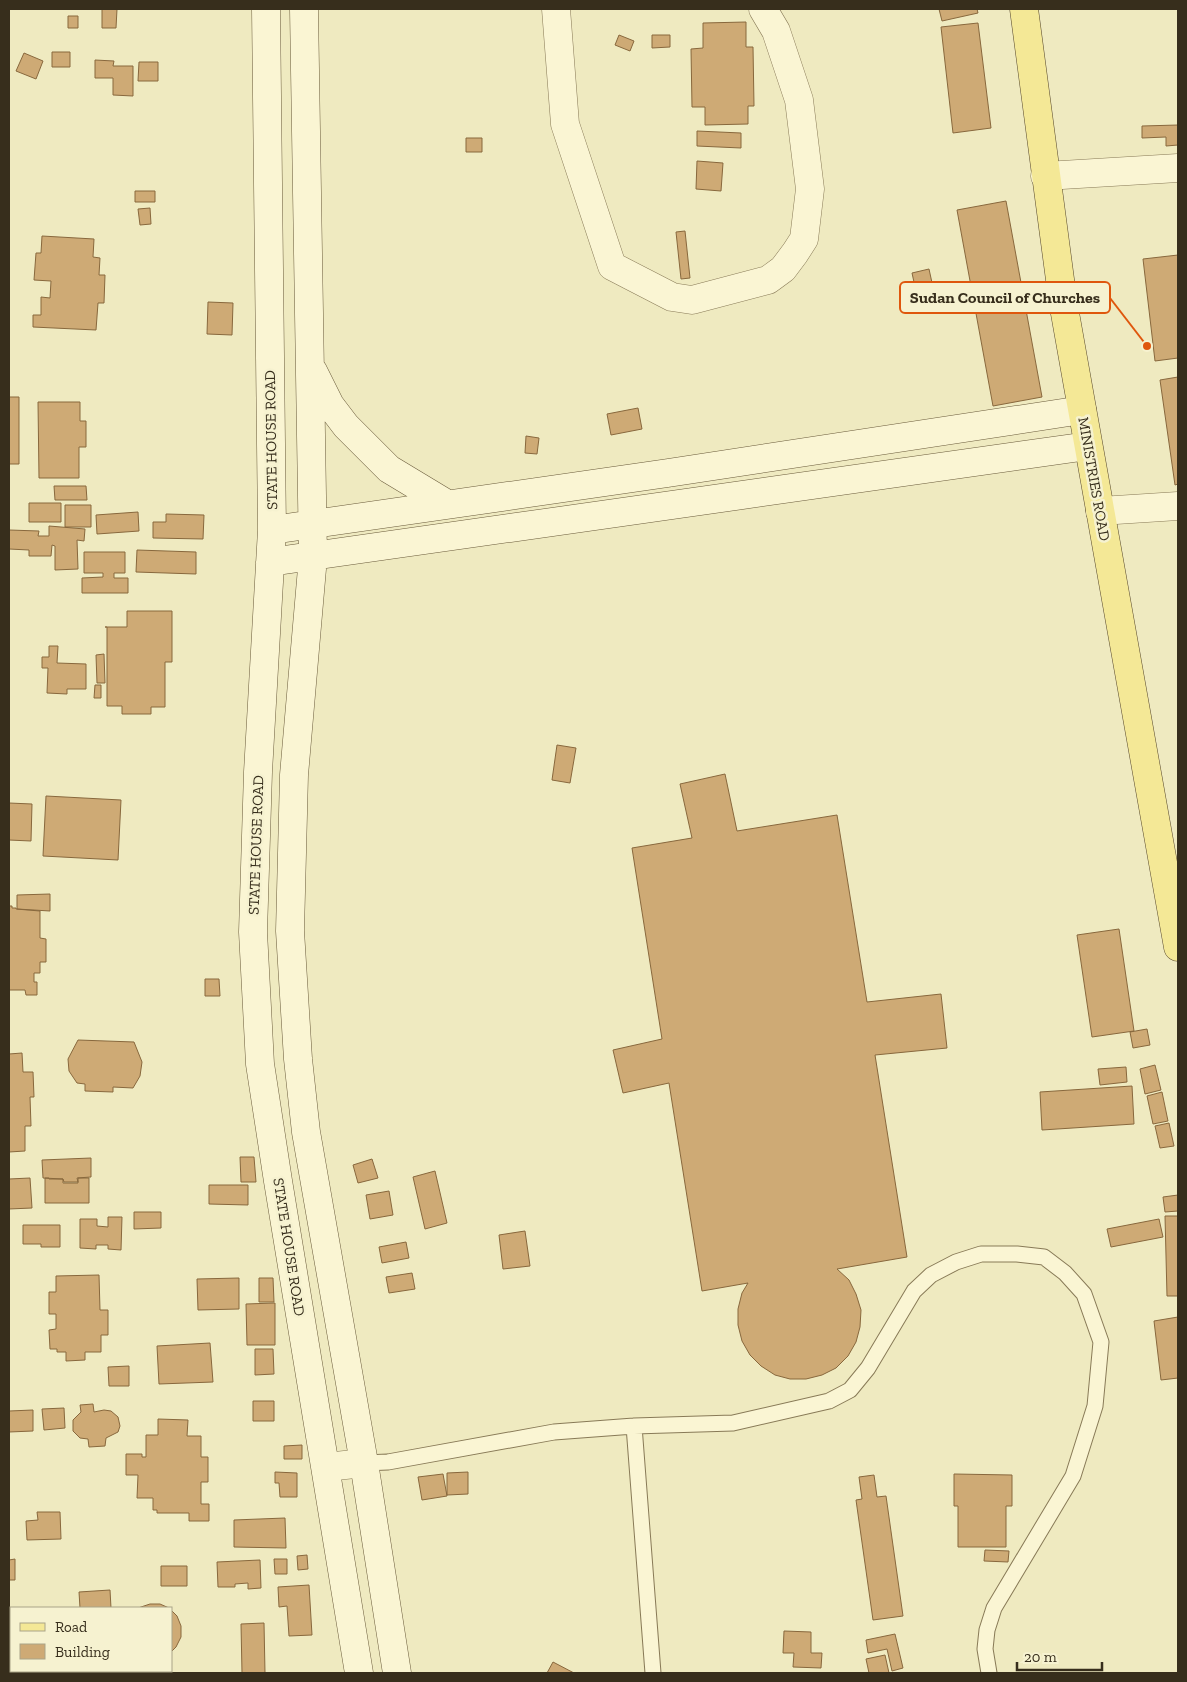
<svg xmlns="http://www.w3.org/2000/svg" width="1187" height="1682" font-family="'Zilla Slab',serif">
  <rect width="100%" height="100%" fill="#efeac0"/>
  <path fill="#ceaa75" stroke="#88683d" d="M102,9H117L116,28H102Z
    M939,9H977L978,13L942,21Z
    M68,16H78V28H68Z
    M746,22V47H753L754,106H748V124L705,125V107H692L691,49L703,48V23Z
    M978,23L991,128L953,133L941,27Z
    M619,35L634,41L630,51L615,45Z
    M652,35H670V47L652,48Z
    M52,52H70V67H52Z
    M24,53L43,61L36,79L16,71Z
    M95,60L114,61L113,66H133V96L113,95V78H95Z
    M139,62H158V81H138Z
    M1178,125V145L1166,146V137L1142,138V126Z
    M697,131L741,133V148L697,146Z
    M466,138H482V152H466Z
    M697,161L723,163L721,191L696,189Z
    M135,191H155V202H135Z
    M1006,201L1042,397L993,406L957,210Z
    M150,208L151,224L140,225L138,209Z
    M685,231L690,278L681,279L676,232Z
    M42,236L94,239L93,257L100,258L99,275H105L104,303H98L96,330L33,327V315H41V297L50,298L51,281L34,280L36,253H41Z
    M1178,255V358L1155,361L1143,259Z
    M929,269L934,292L917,296L912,273Z
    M208,302L233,303L232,335L207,334Z
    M1178,377V484L1175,485L1160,380Z
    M9,397H19V464H9Z
    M38,402H80V421H86V447H79V478H39Z
    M638,408L642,429L611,435L607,414Z
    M526,436L539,438L537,454L525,453Z
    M54,486H86L87,500H55Z
    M29,503H61V522H29Z
    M65,505H91V527H65Z
    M138,512L139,531L97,534L96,515Z
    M166,514L204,515L203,539L153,538V522H166Z
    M49,526L85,529L84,541L77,540L78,569L55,570V546L52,545L51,556H29V550L9,549V530L39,531L38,536H49Z
    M137,550L196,552V574L136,572Z
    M84,552H125V573H114V578H128V593H82V578L103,577V573H84Z
    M127,611H172V662H165V707H151V714H122V706H107V627H105H127Z
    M49,646H58L57,663L86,664V689H67V694L47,693L48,668H42V657H49Z
    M104,654L105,683H97L96,655Z
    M95,685H101V698H94Z
    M557,745L576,748L570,783L552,780Z
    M725,774L737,831L837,815L867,1002L941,994L947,1048L875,1055L907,1257L837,1269L849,1280L856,1294L861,1310L860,1327L856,1342L848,1356L836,1368L822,1375L806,1379H790L775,1375L761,1366L750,1355L742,1341L738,1325V1309L742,1293L748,1283L702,1291L669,1083L623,1093L613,1050L662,1039L632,848L692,838L680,784Z
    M46,796L121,800L118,860L43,856Z
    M9,803L32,804L31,841L9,840Z
    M50,894V911L17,909V895Z
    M9,906H12V908H16V909L40,911V938L46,939V962H40V973H34V982H37V995H26L25,990H9Z
    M1119,929L1134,1031L1092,1037L1077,935Z
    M205,979H219L220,996H205Z
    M1147,1029L1150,1045L1133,1048L1130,1032Z
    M78,1040L134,1042L142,1062L140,1076L133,1088L113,1087V1092L85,1091V1084L77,1083L69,1071L68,1059Z
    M22,1053L23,1072H33L34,1097H30L31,1126H25V1151L9,1152V1054Z
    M1155,1065L1161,1090L1145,1094L1140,1069Z
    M1126,1067L1127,1082L1100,1085L1098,1069Z
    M1132,1086L1134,1124L1042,1130L1040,1092Z
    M1162,1092L1168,1121L1153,1124L1147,1096Z
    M1169,1123L1174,1146L1160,1148L1155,1126Z
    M240,1157H254L256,1182H241Z
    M91,1158V1177L77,1178L78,1182H64L63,1179L43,1178L42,1160Z
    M372,1159L378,1178L358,1183L353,1165Z
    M435,1171L447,1223L425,1229L413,1177Z
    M30,1178L32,1208L9,1209V1179Z
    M45,1178H49V1179H63V1183H78V1178H89V1203H45Z
    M209,1185H248V1205L209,1204Z
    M389,1191L393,1215L370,1219L366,1195Z
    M1178,1195V1211L1165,1212L1163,1197Z
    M134,1212H161V1228L134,1229Z
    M1165,1216H1178V1296H1167Z
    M108,1217H122L121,1250L108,1249V1245H96V1249L80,1248V1219H97V1226L108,1227Z
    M1159,1219L1163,1237L1111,1247L1107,1229Z
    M23,1225H60V1247H41V1244H23Z
    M525,1231L530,1266L503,1269L499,1235Z
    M406,1242L409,1258L382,1263L379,1247Z
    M412,1273L415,1289L389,1293L386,1277Z
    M99,1275L100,1310H108V1335H101V1352H85V1360L66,1361V1352H57V1349H50L49,1330L56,1329V1314H49V1292H56V1276Z
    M239,1278V1309L198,1310L197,1279Z
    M259,1278H273L274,1302H259Z
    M275,1303V1345H247L246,1304Z
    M1178,1317V1378L1161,1380L1154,1321Z
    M210,1343L213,1382L159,1384L157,1346Z
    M255,1349H273L274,1374L255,1375Z
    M129,1366V1386H109L108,1367Z
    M253,1401H274V1421H253Z
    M93,1404L94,1412L104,1410L111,1411L118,1417L120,1426L118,1432L106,1438L105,1446L89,1447L88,1439L80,1438L73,1431V1420L81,1412L80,1405Z
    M64,1408L65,1428L44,1430L42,1409Z
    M33,1410V1431L9,1432V1411Z
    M158,1419L188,1420L187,1436H201V1457H208V1482H201V1504H209V1521H189V1513H157V1510H153V1498H137L138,1475H126V1454H142V1457H146V1435H158Z
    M302,1445V1459H284V1446Z
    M275,1472L297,1473V1497H280L279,1483H275Z
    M468,1472V1494L447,1495V1473Z
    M443,1474L447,1496L422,1500L418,1477Z
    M954,1474L1012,1475V1506H1006V1547H958V1506H954Z
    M874,1475L877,1497L886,1496L903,1616L873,1620L856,1500L862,1499L859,1477Z
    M37,1512H60L61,1539L27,1540L26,1521L38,1520Z
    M285,1518L286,1548L234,1547V1520Z
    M985,1550L1009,1551L1008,1562L984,1561Z
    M307,1555L308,1569L298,1570L297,1556Z
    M15,1559V1580H9V1560Z
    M274,1559H287V1574H275Z
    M260,1560L261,1588L248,1589V1583L235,1584V1587H218L217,1562Z
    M161,1566H187V1586H161Z
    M309,1585L312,1635L289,1636L287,1606L279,1607L278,1587Z
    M110,1590L111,1608H80L79,1592Z
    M150,1604H160L169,1608H138Z
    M171,1610L177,1616L181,1626V1637L176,1647L171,1652Z
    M264,1623L265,1673H242L241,1624Z
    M784,1631L811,1632V1653H822L821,1668L793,1667L794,1653H783Z
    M895,1634L903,1668L892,1671L887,1649L868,1653L866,1640Z
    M885,1655L889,1673H869L866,1659Z
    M553,1662L574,1673H547Z
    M38,1671H70V1673H38Z
    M73,1671H113L114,1673H73Z"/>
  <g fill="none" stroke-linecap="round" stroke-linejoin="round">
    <g stroke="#887a57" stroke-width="17">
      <path id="lane" d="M634,1426L653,1673
        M364,1463L388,1462L554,1432L634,1426L733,1423L829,1401L850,1390L868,1368L914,1291L931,1275L956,1262L981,1254H1017L1044,1257L1065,1273L1084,1294L1101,1342L1095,1406L1073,1476L994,1608L987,1630L985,1649L989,1673"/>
    </g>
    <g stroke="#887a57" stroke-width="29">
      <path id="street" d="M556,9L565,124L612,266L672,297L692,300L768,280L783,269L795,253L804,239L810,189L799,100L776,31L763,9
        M1045,176L1178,168
        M1100,511L1178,506
        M326,1467L364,1463"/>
    </g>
    <g stroke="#6a5b3b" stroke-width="29">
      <path id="secondary" d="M266,9L272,530L258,772L253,932L260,1064L278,1181L359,1673
        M304,9L313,557L294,775L290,931L298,1059L306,1132L364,1463L397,1673
        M313,371L330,405L346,426L389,469L447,504
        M272,530L668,473L1082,410
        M270,562L1088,446"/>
    </g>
    <g stroke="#56472c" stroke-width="29">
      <path id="primary" d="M1024,9L1063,302L1178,947"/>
    </g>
    <use href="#lane" stroke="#faf5d3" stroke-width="15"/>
    <use href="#street" stroke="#faf5d3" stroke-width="28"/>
    <use href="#secondary" stroke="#faf5d3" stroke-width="28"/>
    <use href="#primary" stroke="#f4e896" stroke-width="28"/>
  </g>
  <g text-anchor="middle" stroke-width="5" stroke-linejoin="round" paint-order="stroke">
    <g font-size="15" fill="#372e1c" stroke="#f6f2d0">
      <text transform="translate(271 440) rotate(-91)" y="5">STATE HOUSE ROAD</text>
      <text transform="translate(1094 479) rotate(80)" y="5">MINISTRIES ROAD</text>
      <text transform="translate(256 845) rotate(-88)" y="5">STATE HOUSE ROAD</text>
      <text transform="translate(289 1247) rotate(81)" y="5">STATE HOUSE ROAD</text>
    </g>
  </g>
  <path fill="none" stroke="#df570d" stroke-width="2" d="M1147 346L1110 298"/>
  <circle fill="#df570d" stroke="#f6f2d0" stroke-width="2" cx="1147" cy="346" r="5"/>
  <rect fill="#f6f2d0" stroke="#df570d" stroke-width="2" x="900" y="282" width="210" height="31" rx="5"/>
  <g font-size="16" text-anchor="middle" font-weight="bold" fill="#372e1c">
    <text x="1005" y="303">Sudan Council of Churches</text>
  </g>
  <rect width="1187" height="1682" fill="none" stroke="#372e1c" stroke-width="20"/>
  <rect x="10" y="1607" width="162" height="65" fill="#f6f2d0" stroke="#aaa488"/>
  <rect x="20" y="1623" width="25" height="8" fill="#f4e896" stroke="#aaa488"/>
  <text x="55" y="1632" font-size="15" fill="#372e1c">Road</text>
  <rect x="20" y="1644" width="25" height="15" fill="#ceaa75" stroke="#aaa488"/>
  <text x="55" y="1657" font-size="15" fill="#372e1c">Building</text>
  <path d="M1017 1662v8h85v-8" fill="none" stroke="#372e1c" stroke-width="2.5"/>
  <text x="1024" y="1662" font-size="15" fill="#372e1c" stroke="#f6f2d0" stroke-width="4" paint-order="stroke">20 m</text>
</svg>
